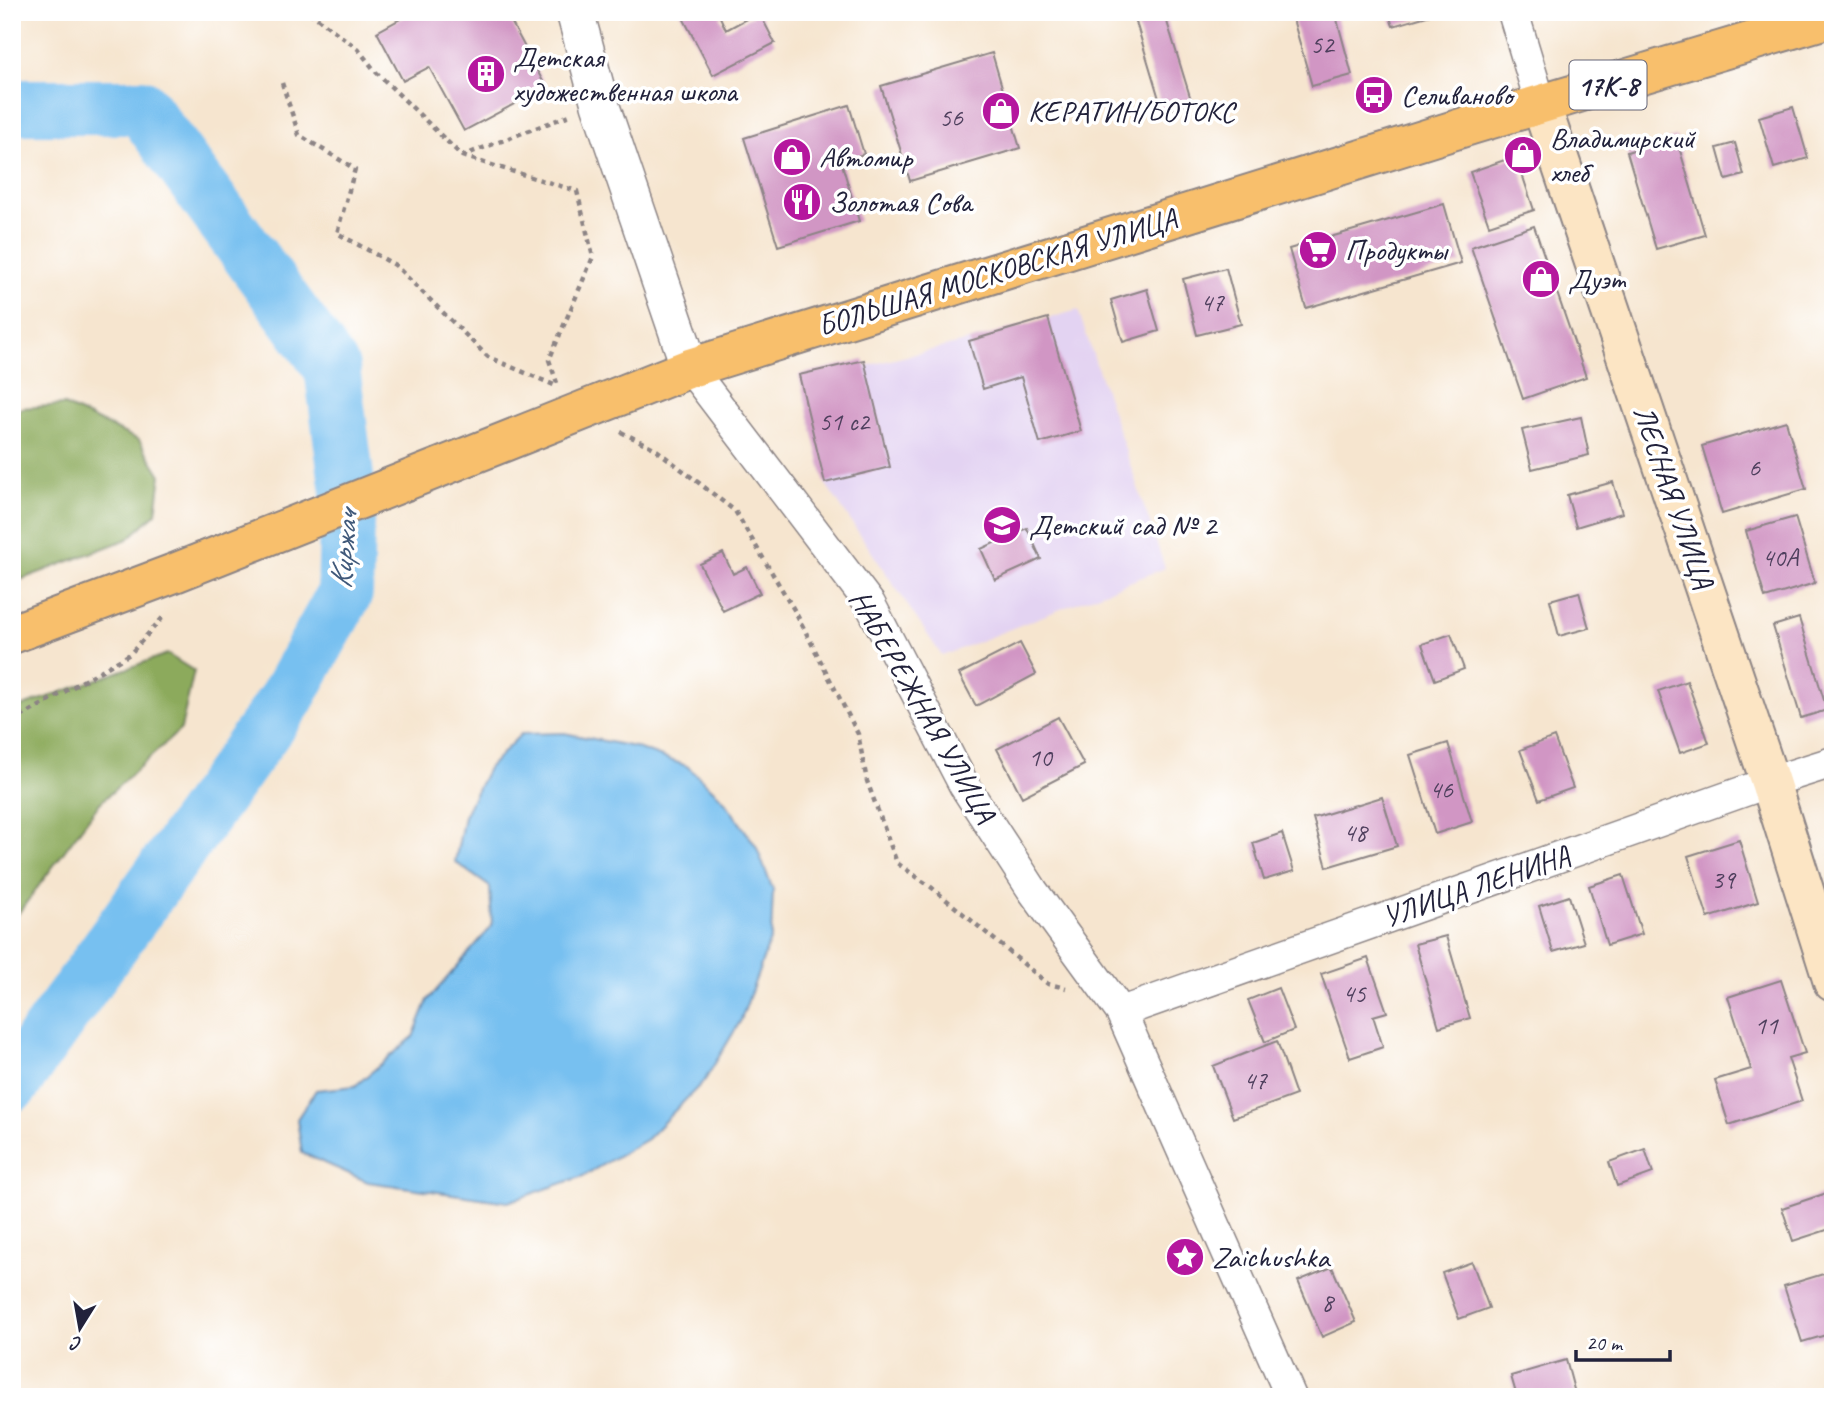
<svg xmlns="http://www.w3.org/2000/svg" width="1845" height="1409" font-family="Caveat,sans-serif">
  <rect width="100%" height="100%" fill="#fff"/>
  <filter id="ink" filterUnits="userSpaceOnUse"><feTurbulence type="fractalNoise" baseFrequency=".0143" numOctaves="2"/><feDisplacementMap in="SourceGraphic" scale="14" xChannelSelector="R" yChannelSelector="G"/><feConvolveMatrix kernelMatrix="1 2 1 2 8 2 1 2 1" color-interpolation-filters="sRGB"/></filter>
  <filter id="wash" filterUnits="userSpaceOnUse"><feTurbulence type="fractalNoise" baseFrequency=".00686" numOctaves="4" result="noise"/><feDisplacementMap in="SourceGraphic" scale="28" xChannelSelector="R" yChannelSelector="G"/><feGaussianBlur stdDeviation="1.57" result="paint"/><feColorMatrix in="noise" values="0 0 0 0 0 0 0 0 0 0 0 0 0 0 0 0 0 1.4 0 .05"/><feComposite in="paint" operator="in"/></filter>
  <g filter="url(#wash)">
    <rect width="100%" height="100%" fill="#f6e5cf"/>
    <path fill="#e3d3f2" d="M1078,310L1165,568L942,656L825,483L799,375L864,360L866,366L969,341Z"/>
    <path fill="#8caa5c" stroke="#57664c" stroke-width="2" d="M64,405L139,440L161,475L156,513L128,539L12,583V417L21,408Z
      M167,654L194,671L181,729L100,803L12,922V710Z"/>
    <path fill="#77c0f0" stroke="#4c7196" stroke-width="2" d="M564,733L634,747L687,766L723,799L756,846L773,890L771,937L741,1020L705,1080L647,1139L583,1176L508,1202L368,1182L302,1153L297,1119L316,1090L355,1086L413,1037L428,1000L492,926L490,887L455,862L464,816L488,768L521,734Z"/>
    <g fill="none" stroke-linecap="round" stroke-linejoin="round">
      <path stroke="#77c0f0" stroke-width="56" d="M12,107H141L332,368L348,492L345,593L286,699L12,1084"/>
    </g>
    <g id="blocks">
      <path fill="#d196c4" d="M413,12H506L546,87L464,131L429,67L403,81L377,32Z
        M680,12H730L720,17L726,30L759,12L775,43L713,75Z
        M1133,12H1164L1192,103L1163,112Z
        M1291,12H1335L1352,75L1312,86Z
        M1388,12H1437V13L1393,26Z
        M992,53L1020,148L910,181L881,86Z
        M849,105L864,154L841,161L859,221L778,246L744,138Z
        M1793,107L1808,158L1774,168L1759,117Z
        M1676,137L1705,235L1656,249L1627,152Z
        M1735,143L1744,175L1726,180L1717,148Z
        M1516,156L1534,210L1489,225L1470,172Z
        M1444,204L1461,263L1306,308L1289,249Z
        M1534,226L1586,377L1523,399L1471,247Z
        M1226,268L1241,324L1197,335L1183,279Z
        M1147,289L1159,331L1123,342L1111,300Z
        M1048,318L1081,431L1040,443L1021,377L983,389L969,341Z
        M864,360L890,467L825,483L799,375Z
        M1581,417L1589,455L1532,469L1522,430Z
        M1786,421L1806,489L1722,514L1702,446Z
        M1613,482L1622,513L1576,527L1567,495Z
        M1795,517L1815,583L1765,598L1746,531Z
        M1027,528L1041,559L995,580L981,549Z
        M723,553L733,574L747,567L760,593L723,611L700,564Z
        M1579,592L1589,628L1559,636L1550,600Z
        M1799,618L1827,710L1801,718L1773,626Z
        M1451,634L1464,669L1435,680L1422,644Z
        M1020,643L1036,674L976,706L959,674Z
        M1687,681L1709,743L1680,753L1658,691Z
        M1058,717L1084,765L1022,797L997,749Z
        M1554,737L1573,788L1539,800L1520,750Z
        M1448,743L1472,822L1435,834L1410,755Z
        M1382,797L1397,846L1327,867L1313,818Z
        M1282,833L1294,871L1264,880L1253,843Z
        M1739,840L1758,902L1708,918L1688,856Z
        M1623,875L1642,934L1607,945L1589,886Z
        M1569,896L1584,943L1553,952L1539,906Z
        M1446,936L1470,1018L1439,1027L1415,944Z
        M1368,958L1387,1012L1373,1016L1383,1047L1350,1058L1321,974Z
        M1781,980L1805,1053L1788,1058L1802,1101L1729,1125L1715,1080L1751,1069L1728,997Z
        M1278,988L1294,1030L1265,1042L1248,1000Z
        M1277,1041L1296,1095L1233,1118L1213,1066Z
        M1645,1149L1653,1173L1617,1186L1609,1162Z
        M1833,1191V1228L1793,1241L1782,1208Z
        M1472,1262L1489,1308L1459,1319L1442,1273Z
        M1332,1267L1356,1322L1322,1337L1298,1281Z
        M1833,1271V1333L1802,1342L1784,1286Z
        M1566,1360L1576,1397H1517L1511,1376Z"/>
    </g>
  </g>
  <g filter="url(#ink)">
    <use href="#blocks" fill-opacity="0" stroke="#8c8485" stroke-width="2"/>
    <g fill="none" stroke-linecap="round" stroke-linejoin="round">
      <g stroke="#8c8485" stroke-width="33">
        <path id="minor" d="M1513,12L1541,105
          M690,368L870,604L964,785L1033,891L1121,1012L1291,1397
          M1121,1012L1770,782L1833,762"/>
      </g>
      <g stroke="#8c8485" stroke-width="40">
        <path id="tertiary" d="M575,12L600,104L690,368"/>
      </g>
      <g stroke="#8c8485" stroke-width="42">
        <path id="secondary" d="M1541,105L1770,782L1833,982"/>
      </g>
      <g stroke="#8c8485" stroke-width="42">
        <path id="primary" d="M12,634L177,572L690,368L1471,125L1833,17"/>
      </g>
      <path stroke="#8c8485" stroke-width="4.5" stroke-dasharray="5 5" stroke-linecap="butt" d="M309,12L358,49L376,72L462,156L570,115
        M282,83L299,135L355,169L337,233L395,265L488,357L554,385
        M462,156L577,191L593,257L549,360L557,383
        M621,432L654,448L735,511L796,613L858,734L867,781L897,863L931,887L1048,984L1066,988
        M12,722L130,654L165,615"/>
      <use href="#minor" stroke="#fff" stroke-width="30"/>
      <use href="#tertiary" stroke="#fff" stroke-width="37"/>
      <use href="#secondary" stroke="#fce5c4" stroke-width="38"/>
      <use href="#primary" stroke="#f8bf6c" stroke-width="38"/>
    </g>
  </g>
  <defs>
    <g id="building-disc" transform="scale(2.0125)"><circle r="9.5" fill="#b5179e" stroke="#fff"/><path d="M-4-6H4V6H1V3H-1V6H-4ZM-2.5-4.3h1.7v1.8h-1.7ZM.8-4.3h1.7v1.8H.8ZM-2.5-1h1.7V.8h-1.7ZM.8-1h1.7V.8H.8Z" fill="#fff"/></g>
    <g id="bus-disc" transform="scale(2.0125)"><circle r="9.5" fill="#b5179e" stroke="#fff"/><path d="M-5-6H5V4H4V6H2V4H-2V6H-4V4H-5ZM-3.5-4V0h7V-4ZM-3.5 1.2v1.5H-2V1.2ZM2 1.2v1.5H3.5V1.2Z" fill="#fff"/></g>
    <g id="shop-disc" transform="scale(2.0125)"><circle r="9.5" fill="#b5179e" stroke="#fff"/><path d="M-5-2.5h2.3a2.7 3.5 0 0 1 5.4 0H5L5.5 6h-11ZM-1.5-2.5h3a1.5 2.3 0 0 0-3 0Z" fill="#fff"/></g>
    <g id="restaurant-disc" transform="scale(2.0125)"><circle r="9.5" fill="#b5179e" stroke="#fff"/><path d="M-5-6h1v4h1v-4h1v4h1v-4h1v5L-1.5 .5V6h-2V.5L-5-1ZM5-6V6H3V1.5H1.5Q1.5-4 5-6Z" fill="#fff"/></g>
    <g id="supermarket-disc" transform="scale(2.0125)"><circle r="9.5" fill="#b5179e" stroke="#fff"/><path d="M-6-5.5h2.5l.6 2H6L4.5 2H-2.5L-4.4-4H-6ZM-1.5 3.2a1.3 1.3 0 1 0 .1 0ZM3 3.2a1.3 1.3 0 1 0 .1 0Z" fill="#fff"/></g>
    <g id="school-disc" transform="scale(2.0125)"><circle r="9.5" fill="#b5179e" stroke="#fff"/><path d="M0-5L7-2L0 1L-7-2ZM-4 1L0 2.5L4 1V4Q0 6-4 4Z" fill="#fff"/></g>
    <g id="sight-disc" transform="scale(2.0125)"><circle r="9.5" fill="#b5179e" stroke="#fff"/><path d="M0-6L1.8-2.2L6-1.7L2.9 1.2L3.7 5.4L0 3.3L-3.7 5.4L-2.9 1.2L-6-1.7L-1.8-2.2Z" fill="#fff"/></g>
  </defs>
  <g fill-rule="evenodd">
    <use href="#building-disc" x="486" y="74"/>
    <use href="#bus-disc" x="1374" y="95"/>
    <use href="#shop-disc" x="1001" y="111"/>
    <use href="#shop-disc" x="1523" y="155"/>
    <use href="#shop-disc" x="792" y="157"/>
    <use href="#restaurant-disc" x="802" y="202"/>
    <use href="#supermarket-disc" x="1318" y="250"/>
    <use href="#shop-disc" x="1541" y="279"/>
    <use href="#school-disc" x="1002" y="525"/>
    <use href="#sight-disc" x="1185" y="1257"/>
  </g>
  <g text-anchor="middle" stroke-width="7" stroke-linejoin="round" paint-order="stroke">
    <g font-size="26" fill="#4e3f5d">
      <text x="1322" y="53">52</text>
      <text x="951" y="126">56</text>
      <text x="1212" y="311">47</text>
      <text x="844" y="430">51 с2</text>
      <text x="1754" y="476">6</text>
      <text x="1780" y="566">40А</text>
      <text x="1040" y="766">10</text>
      <text x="1441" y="798">46</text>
      <text x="1355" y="841">48</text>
      <text x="1723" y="888">39</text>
      <text x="1354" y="1002">45</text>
      <text x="1766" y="1034">11</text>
      <text x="1255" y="1089">47</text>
      <text x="1327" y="1311">8</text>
    </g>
    <rect fill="#fff" stroke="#646476" stroke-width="2" x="1569.5" y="60.5" width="77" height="49" rx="5"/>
    <g font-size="28" font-weight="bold" fill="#22223b">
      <text x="1608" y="95">17К-8</text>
    </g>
    <g font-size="30" fill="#22223b" stroke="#fff" text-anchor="start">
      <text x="513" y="67">Детская<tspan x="513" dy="34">художественная школа</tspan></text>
      <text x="1401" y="105">Селиваново</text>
      <text x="1028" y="121">КЕРАТИН/БОТОКС</text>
      <text x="1550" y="148">Владимирский<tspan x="1550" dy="34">хлеб</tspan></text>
      <text x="819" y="167">Автомир</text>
      <text x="829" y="212">Золотая Сова</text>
      <text x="1345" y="260">Продукты</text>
      <text x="1568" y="289">Дуэт</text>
      <text x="1029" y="535">Детский сад № 2</text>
      <text x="1212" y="1267">Zaichushka</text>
    </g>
    <g font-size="30" fill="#22223b" stroke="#fff">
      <text transform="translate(997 272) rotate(-17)" y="10">БОЛЬШАЯ МОСКОВСКАЯ УЛИЦА</text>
      <text transform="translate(1674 497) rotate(71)" y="10">ЛЕСНАЯ УЛИЦА</text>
      <text transform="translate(923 706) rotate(60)" y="10">НАБЕРЕЖНАЯ УЛИЦА</text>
      <text transform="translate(1476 886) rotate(-19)" y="10">УЛИЦА ЛЕНИНА</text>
    </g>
    <g font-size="32" font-style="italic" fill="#40597a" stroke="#fff">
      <text transform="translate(343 550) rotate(-85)" y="11">Киржач</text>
    </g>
  </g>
  <rect width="1845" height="1409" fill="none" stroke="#fff" stroke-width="42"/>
  <g transform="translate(80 1328) rotate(191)" stroke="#ffffff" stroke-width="5" paint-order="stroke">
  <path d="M0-5L12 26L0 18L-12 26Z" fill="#22223b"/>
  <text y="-10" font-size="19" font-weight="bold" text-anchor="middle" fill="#22223b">С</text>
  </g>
  <path d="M1576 1350v10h94v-10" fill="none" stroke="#22223b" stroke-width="3.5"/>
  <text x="1586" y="1350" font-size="21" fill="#22223b" stroke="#ffffff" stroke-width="5" paint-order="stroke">20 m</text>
</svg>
